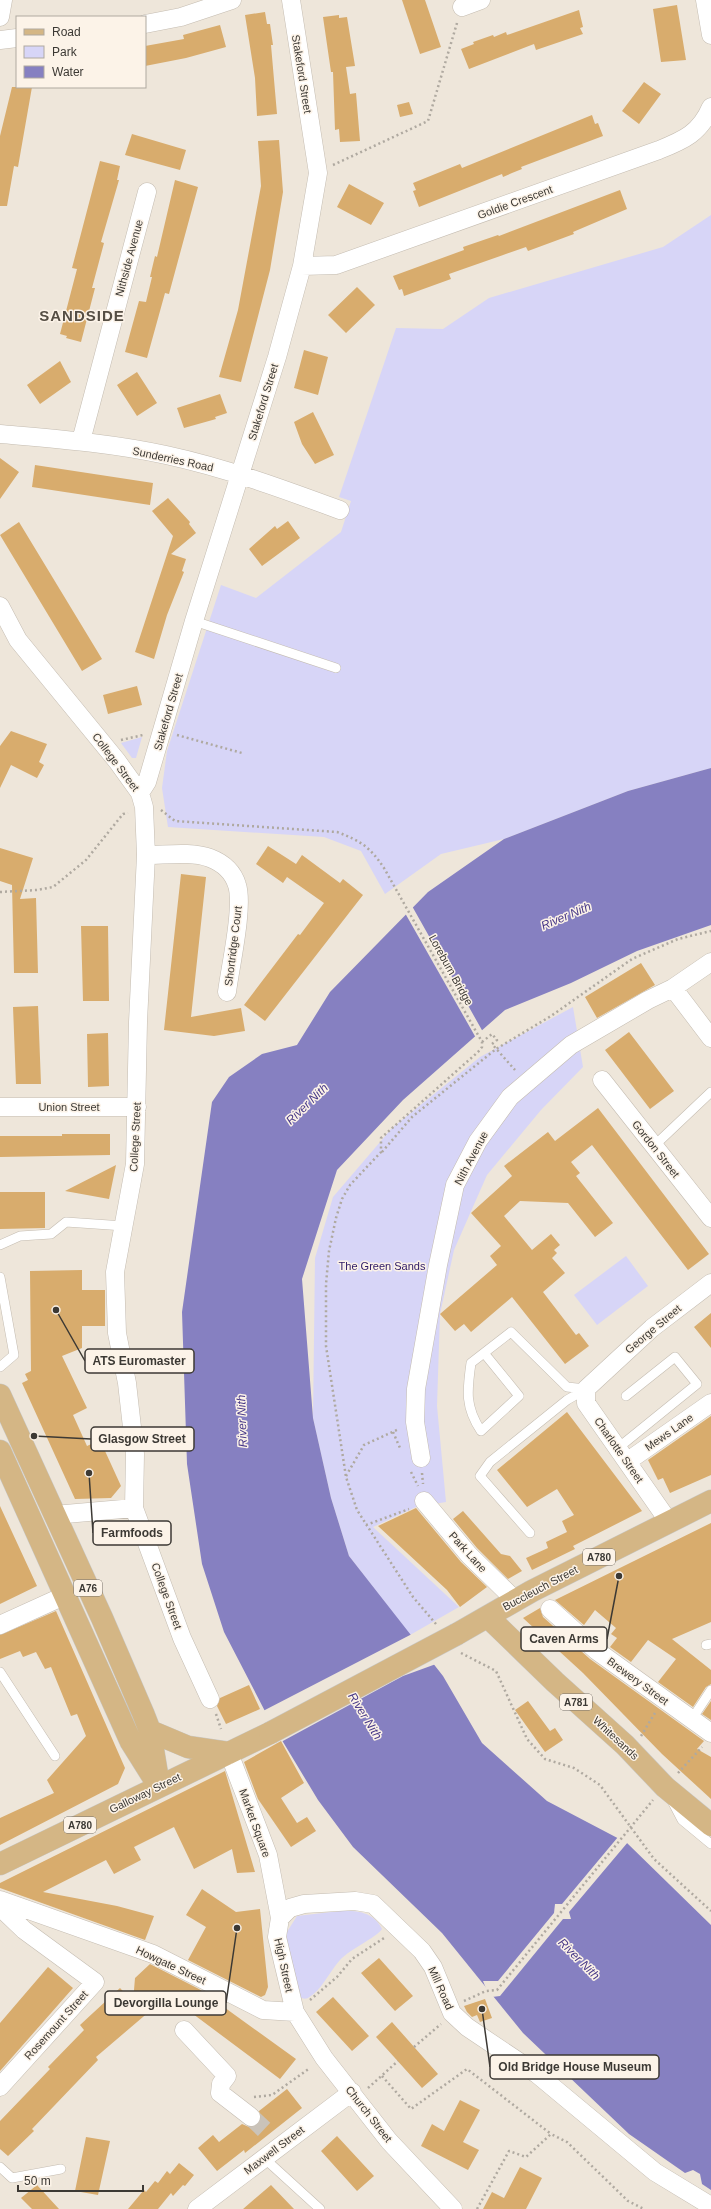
<svg xmlns="http://www.w3.org/2000/svg" width="711" height="2209" font-family="Helvetica,sans-serif">
  <rect width="100%" height="100%" fill="#eee6da"/>
  <path fill="#d7d5f7" d="M711,215V768L628,791L504,839L441,854L385,894L361,851L324,837L168,827L162,788L167,751L221,585L256,598L341,532L351,501L339,497L396,328L443,329L489,298L663,247Z
    M142,737L136,758H132L121,743Z
    M573,1007L583,1067L541,1110L487,1175L454,1250L440,1314L437,1406L446,1502L416,1507L373,1527L459,1607L410,1635L349,1556L331,1498L313,1418L315,1258L333,1197L392,1128L480,1057Z
    M626,1256L648,1286L597,1325L574,1295Z
    M340,1911C356,1910 374,1912 382,1929C376,1938 350,1949 340,1960C329,1972 322,1990 308,1998C303,2000 300,1997 296,1995L285,1935L297,1916Z"/>
  <path fill="#8680c1" d="M711,768V925L637,951L571,983L505,1010L403,1100L337,1170L302,1279L313,1418L331,1498L349,1556L443,1676L482,1743L547,1801L627,1843L711,1925V2190L702,2184L700,2174L693,2170L685,2173L629,2134L523,2033L442,1933L353,1847L318,1800L268,1717L224,1632L202,1564L187,1464L182,1312L212,1102L229,1077L262,1054L297,1045L330,992L428,892L504,839L628,791Z"/>
  <path fill="#eee6da" d="M412,906L483,1032L476,1038L405,913Z
    M412,1634L436,1664L403,1676L281,1742L263,1711Z
    M618,1837L628,1842L569,1912L571,1919H563L500,1996L492,1997L487,1991L483,1981H498L554,1913L555,1904H562Z"/>
  <path fill="#d8ac6d" d="M402,0H425L441,47L420,54Z
    M677,5L686,60L661,62L653,9Z
    M579,10L583,27L580,28L583,34L536,50L534,44L469,69L461,49L474,44L473,42L493,35L494,37L506,32L507,35Z
    M265,12L267,24H270L273,45H271L277,114L257,116L255,78L245,15Z
    M339,15V18L347,17L355,66L346,67L350,94L356,93L360,141L340,142L339,129L335,130L333,72H331L323,17Z
    M220,25L226,47L186,58L145,66V46L184,39L183,35Z
    M644,82L661,94L639,124L622,111Z
    M12,87H32L18,167L14,166L7,206H0V136Z
    M409,102L413,114L400,117L397,105Z
    M592,115L595,124L598,123L603,136L521,167L522,169L512,173L503,177L502,174L419,207L413,191L416,190L413,183L460,164L462,168Z
    M132,134L186,150L180,170L125,155Z
    M279,140L283,192L270,270L241,382L219,377L238,310L261,186L258,141Z
    M100,161L120,166L117,180H119L101,242L104,243L92,288H95L81,342L66,338L67,336L60,334L77,269L72,268Z
    M175,180L198,187L169,294L165,293L147,358L125,352L139,301L146,302L152,277H150L155,256L157,257Z
    M349,184L384,203L371,225L337,207Z
    M620,190L627,209L573,232L574,234L528,251L526,247L449,274L451,279L404,296L402,289L399,290L393,276L464,250L463,247L498,235L499,236Z
    M357,287L375,305L346,333L328,315Z
    M304,350L328,357L318,395L294,388Z
    M60,361L71,382L40,404L27,385Z
    M137,372L157,403L137,416L117,385Z
    M220,394L227,413L215,417L216,419L184,428L177,408Z
    M313,412L334,455L315,464L302,444L294,422Z
    M0,458L19,472L0,499Z
    M35,465L153,483L150,505L32,487Z
    M168,498L190,522L189,524L196,533L171,554L186,559L182,571L184,572L167,615L154,659L135,652L173,536L152,511Z
    M288,521L300,538L262,566L249,549L275,526L277,529Z
    M19,522L102,659L82,671L0,535Z
    M137,686L142,705L108,714L103,695Z
    M11,731L47,744L39,762L44,765L37,778L11,765L0,788V746Z
    M268,846L296,864L302,855L340,883L343,879L363,895L265,1021L244,1005L298,934L300,935L324,903L287,877L283,883L256,864Z
    M0,848L33,858L20,899L36,898L38,973H14L12,885L0,881Z
    M181,874L206,877L191,1017L241,1008L245,1031L214,1036L164,1030Z
    M81,926H108L109,1001H83Z
    M641,963L655,985L597,1018L585,997Z
    M38,1006L41,1084H16L13,1007Z
    M629,1032L674,1091L650,1109L605,1050Z
    M108,1033L109,1086L88,1087L87,1034Z
    M598,1108L709,1254L688,1270L592,1145L571,1162L580,1173L576,1176L613,1223L595,1237L568,1203L520,1201L504,1216L532,1250L551,1234L560,1245L554,1250L557,1253L552,1258L565,1273L543,1292L576,1335L579,1333L589,1346L565,1364L512,1297L471,1332L464,1324L455,1331L440,1314L497,1265L490,1256L501,1246L471,1213L512,1176L504,1166L548,1132L555,1141Z
    M62,1134H110V1155L0,1157V1136H62Z
    M116,1165L109,1199L65,1191Z
    M0,1192H45V1228L0,1229Z
    M82,1270V1290H105V1326H82V1348L62,1356L87,1408L73,1415L87,1446L100,1440L121,1486L111,1498L75,1499L22,1383L28,1380L25,1374L31,1371L30,1271Z
    M711,1313V1348L694,1327Z
    M567,1412L642,1511L573,1546L575,1549L532,1570L526,1558L548,1548L546,1542L567,1532L562,1521L574,1515L557,1489L527,1507L497,1470Z
    M711,1416V1475L670,1493L663,1478L658,1480L648,1460Z
    M0,1506L37,1586L0,1604Z
    M416,1508L461,1562L487,1587L460,1607L447,1590L378,1526Z
    M463,1511L501,1554L510,1556L522,1571L508,1579L477,1548L453,1519Z
    M711,1523V1622L672,1639L711,1670V1684L706,1687L693,1707L658,1682L676,1659L648,1640L631,1662L610,1647L617,1638L611,1634L616,1628L595,1610L584,1625L555,1600Z
    M540,1608L543,1617L590,1659L704,1741L697,1749L711,1757V1799L662,1754L583,1673L523,1618Z
    M56,1611L125,1768L118,1784L0,1845V1818L54,1793L47,1780L86,1736L77,1714L71,1716L51,1667L45,1669L36,1652L23,1657L20,1651L0,1659V1635Z
    M249,1685L260,1709L226,1724L217,1706L220,1698Z
    M528,1701L550,1731L555,1728L563,1740L545,1752L515,1710Z
    M711,1701V1720L702,1714Z
    M281,1741L304,1783L281,1798L297,1823L307,1817L316,1831L291,1847L258,1799L244,1762Z
    M225,1771L255,1872L237,1873L232,1849L194,1869L174,1827L134,1847L141,1860L114,1874L106,1860L43,1892L117,1906L154,1916L145,1940L0,1888V1883Z
    M202,1889L236,1912L260,1909L268,1987L265,1995L261,1997L188,1960L206,1927L186,1915Z
    M379,1958L413,1996L395,2011L361,1973Z
    M150,1964L199,1989L296,2059L280,2079L177,2002L169,2013L157,2005L96,2057L98,2060L32,2129L34,2131L8,2156L0,2149V2121L50,2069L48,2067L84,2030L80,2025L120,1988L133,2002L135,1978Z
    M48,1967L73,1988L0,2071V2023Z
    M333,1997L369,2036L352,2051L316,2012Z
    M485,1999L492,2018L480,2022L477,2015L472,2017L467,2012L464,2006Z
    M392,2022L438,2074L422,2088L376,2037Z
    M287,2089L302,2108L245,2153L244,2150L217,2171L198,2148L213,2135L219,2142L242,2124L249,2127H255L261,2119L259,2111Z
    M460,2100L480,2110L463,2142L479,2150L468,2170L421,2146L432,2124L444,2131Z
    M337,2136L374,2176L357,2191L321,2151Z
    M86,2137L110,2141L98,2195L75,2191Z
    M179,2163L194,2175L185,2186L183,2185L173,2196L171,2193L158,2209H128L144,2190L146,2192L155,2181L158,2183L167,2171L170,2174Z
    M520,2167L542,2178L526,2209H483L492,2192L504,2198Z
    M37,2185L59,2209H32L21,2198Z
    M271,2185L294,2209H243Z"/>
  <g fill="none" stroke-linecap="round" stroke-linejoin="round">
    <path stroke="#cac3b9" stroke-width="18" stroke-dasharray="18 9" stroke-linecap="butt" d="M251,2117L269,2134"/>
    <g stroke="#c4bcb1" stroke-width="10">
      <path id="service" d="M194,621L336,668
        M654,1146L711,1092
        M0,1245L20,1236L51,1234L66,1222L124,1226
        M0,1277L14,1355L0,1367
        M484,1353L519,1396L481,1431C465,1407 467,1391 471,1363L511,1332L567,1387L586,1389
        M618,1448L697,1384L675,1357L626,1396
        M530,1533L480,1476L490,1462L567,1400L586,1389
        M706,1645L711,1644
        M0,1672L55,1756
        M692,1719L711,1690
        M672,1801L682,1820L711,1844
        M264,2158L320,2209
        M0,2167L12,2178L61,2169"/>
    </g>
    <g stroke="#c4bcb1" stroke-width="19">
      <path id="minor" d="M705,0L711,35
        M462,7L481,0
        M0,17L3,0
        M145,24L181,17L232,0
        M0,40L17,38
        M302,266L336,265L659,150C684,140 700,133 711,107
        M0,434C56,439 111,443 166,455C226,468 283,489 340,510
        M81,441L147,192
        M0,606L18,640L117,761L140,793L144,807L146,855L138,1022L135,1164L115,1272L117,1333L127,1383L135,1454L134,1508L182,1638L210,1699
        M140,793L147,782L194,621L277,357L302,266L318,173L291,0
        M146,855C166,855 191,851 210,858C223,863 233,872 237,885C244,906 230,968 227,992
        M673,988L711,962
        M602,1080L711,1218
        M0,1107H137
        M421,1458L415,1422L416,1389L438,1265L455,1185L478,1141L510,1097L571,1045L648,1000L673,988L711,1038
        M628,1461L711,1403
        M424,1501L469,1555L515,1600
        M54,1515L134,1508
        M669,1522L586,1403V1389L652,1328L711,1283
        M550,1609L597,1651L711,1733
        M0,1625L66,1595
        M229,1753L268,1855L280,1918L277,1937L295,2012L324,2058L389,2141L453,2209
        M0,1900L153,1954L263,2010L295,2012
        M0,1907L24,1930L95,1982L0,2087
        M280,1918L290,1908L304,1904L355,1901L373,1904L422,1951L433,1967L452,2013L467,2027L537,2074L655,2172L711,2206
        M184,2030L227,2076L221,2084L220,2093L251,2117
        M197,2209L352,2092"/>
    </g>
    <g stroke="#c8c8c6" stroke-width="23">
      <path id="primary" d="M0,1395L102,1618L143,1713L150,1731L159,1786
        M0,1451L131,1742L153,1777
        M488,1617L555,1682L625,1745L665,1787L711,1825
        M457,1634L532,1591L711,1501
        M150,1731L188,1747L229,1753
        M0,1864L270,1733"/>
    </g>
    <path stroke="#afa9a0" stroke-width="2.5" stroke-dasharray="2 3" stroke-linecap="butt" d="M333,165L428,121L457,23
      M177,735L242,753
      M121,740L143,735
      M161,810L175,821L337,832C361,841 370,847 384,868L482,1042V1047L478,1052L381,1138V1152L350,1185L342,1199L336,1218L329,1251L326,1284V1346L346,1477L357,1510L413,1597L436,1624
      M0,892L37,890L53,887L86,860L123,814L128,813
      M482,1042L492,1034L497,1040L492,1044L515,1070
      M382,1152L412,1117L496,1049L551,1016L632,959L678,939L711,931
      M393,1432L400,1448
      M411,1472L418,1486
      M422,1473L423,1484
      M346,1476L364,1445L399,1429
      M366,1525L409,1509
      M461,1653L496,1671L527,1739L545,1759L574,1768L600,1785L654,1859L711,1911
      M216,1714L221,1729
      M641,1736L655,1713
      M678,1773L702,1747
      M310,2000L337,1977L352,1959L384,1938
      M464,2001L486,1991L497,1990L653,1800
      M414,2047L441,2024
      M382,2076L411,2109L467,2069L551,2134
      M368,2088L398,2061
      M254,2097L272,2095L310,2068
      M477,2209L509,2151L526,2157L551,2134L567,2142L628,2201L644,2209"/>
    <use href="#service" stroke="#fff" stroke-width="9"/>
    <use href="#minor" stroke="#fff" stroke-width="18"/>
    <use href="#primary" stroke="#d4b685" stroke-width="22"/>
    <g stroke="#c8c8c6" stroke-width="23" stroke-linecap="butt">
      <path id="primary-bridge" d="M270,1733L457,1634"/>
    </g>
    <use href="#primary-bridge" stroke="#d4b685" stroke-width="22"/>
  </g>
  <g text-anchor="middle" stroke-width="3" stroke-linejoin="round" paint-order="stroke">
    <g fill="#fcf3e8" stroke="#76716a" stroke-width="1">
      <rect x="583" y="1549" width="32" height="16" rx="3"/>
      <rect x="74" y="1580" width="28" height="16" rx="3"/>
      <rect x="560" y="1694" width="32" height="16" rx="3"/>
      <rect x="64" y="1817" width="32" height="16" rx="3"/>
    </g>
    <g font-size="10" font-weight="bold" fill="#3c3934">
      <text x="599" y="1561">A780</text>
      <text x="88" y="1592">A76</text>
      <text x="576" y="1706">A781</text>
      <text x="80" y="1829">A780</text>
    </g>
    <g font-size="11" fill="#3c3934" stroke="#fcf3e8">
      <text transform="translate(302 74) rotate(81)" y="4">Stakeford Street</text>
      <text transform="translate(515 202) rotate(-20)" y="4">Goldie Crescent</text>
      <text transform="translate(129 258) rotate(-75)" y="4">Nithside Avenue</text>
      <text transform="translate(263 402) rotate(-73)" y="4">Stakeford Street</text>
      <text transform="translate(173 459) rotate(12)" y="4">Sunderries Road</text>
      <text transform="translate(168 712) rotate(-74)" y="4">Stakeford Street</text>
      <text transform="translate(116 762) rotate(53)" y="4">College Street</text>
      <text transform="translate(233 946) rotate(-83)" y="4">Shortridge Court</text>
      <text transform="translate(451 970) rotate(61)" y="4">Loreburn Bridge</text>
      <text x="69" y="1111">Union Street</text>
      <text transform="translate(135 1137) rotate(-87)" y="4">College Street</text>
      <text transform="translate(656 1149) rotate(52)" y="4">Gordon Street</text>
      <text transform="translate(471 1158) rotate(-62)" y="4">Nith Avenue</text>
      <text transform="translate(653 1329) rotate(-40)" y="4">George Street</text>
      <text transform="translate(669 1432) rotate(-35)" y="4">Mews Lane</text>
      <text transform="translate(619 1450) rotate(55)" y="4">Charlotte Street</text>
      <text transform="translate(468 1552) rotate(48)" y="4">Park Lane</text>
      <text transform="translate(540 1588) rotate(-28)" y="4">Buccleuch Street</text>
      <text transform="translate(167 1596) rotate(70)" y="4">College Street</text>
      <text transform="translate(638 1681) rotate(36)" y="4">Brewery Street</text>
      <text transform="translate(616 1738) rotate(43)" y="4">Whitesands</text>
      <text transform="translate(145 1793) rotate(-26)" y="4">Galloway Street</text>
      <text transform="translate(255 1823) rotate(70)" y="4">Market Square</text>
      <text transform="translate(171 1965) rotate(25)" y="4">Howgate Street</text>
      <text transform="translate(284 1965) rotate(78)" y="4">High Street</text>
      <text transform="translate(441 1988) rotate(66)" y="4">Mill Road</text>
      <text transform="translate(56 2025) rotate(-48)" y="4">Rosemount Street</text>
      <text transform="translate(369 2114) rotate(52)" y="4">Church Street</text>
      <text transform="translate(274 2150) rotate(-37)" y="4">Maxwell Street</text>
    </g>
    <g font-size="11" fill="#2d1966" stroke="#fcf3e8">
      <text x="382" y="1270">The Green Sands</text>
    </g>
    <g font-size="12" font-style="italic" fill="#483988" stroke="#fcf3e8">
      <text transform="translate(566 916) rotate(-23)" y="4">River Nith</text>
      <text transform="translate(307 1104) rotate(-44)" y="4">River Nith</text>
      <text transform="translate(242 1421) rotate(-92)" y="4">River Nith</text>
      <text transform="translate(365 1716) rotate(58)" y="4">River Nith</text>
      <text transform="translate(579 1959) rotate(45)" y="4">River Nith</text>
    </g>
    <g font-size="15" font-weight="bold" letter-spacing="1" fill="#554e44" stroke="#fcf3e8">
      <text x="82" y="321">SANDSIDE</text>
    </g>
  </g>
  <path fill="none" stroke="#3c3934" stroke-width="1.5" d="M56 1310L85 1361M34 1436L91 1439M89 1473L93 1533M619 1576L607 1639M237 1928L226 2003M482 2009L490 2067"/>
  <g fill="#3c3934" stroke="#fcf3e8" stroke-width="1.5">
    <circle cx="56" cy="1310" r="4"/>
    <circle cx="34" cy="1436" r="4"/>
    <circle cx="89" cy="1473" r="4"/>
    <circle cx="619" cy="1576" r="4"/>
    <circle cx="237" cy="1928" r="4"/>
    <circle cx="482" cy="2009" r="4"/>
  </g>
  <g fill="#fcf3e8" stroke="#3c3934" stroke-width="1.5">
    <rect x="85" y="1349" width="109" height="24" rx="4"/>
    <rect x="91" y="1427" width="103" height="24" rx="4"/>
    <rect x="93" y="1521" width="78" height="24" rx="4"/>
    <rect x="521" y="1627" width="86" height="24" rx="4"/>
    <rect x="105" y="1991" width="121" height="24" rx="4"/>
    <rect x="490" y="2055" width="169" height="24" rx="4"/>
  </g>
  <g font-size="12" text-anchor="middle" font-weight="bold" fill="#3c3934">
    <text x="139" y="1365">ATS Euromaster</text>
    <text x="142" y="1443">Glasgow Street</text>
    <text x="132" y="1537">Farmfoods</text>
    <text x="564" y="1643">Caven Arms</text>
    <text x="166" y="2007">Devorgilla Lounge</text>
    <text x="575" y="2071">Old Bridge House Museum</text>
  </g>
  <rect x="16" y="16" width="130" height="72" fill="#fcf3e8" stroke="#afa9a0"/>
  <rect x="24" y="29" width="20" height="6" fill="#d4b685" stroke="#afa9a0"/>
  <text x="52" y="36" font-size="12" fill="#3c3934">Road</text>
  <rect x="24" y="46" width="20" height="12" fill="#d7d5f7" stroke="#afa9a0"/>
  <text x="52" y="56" font-size="12" fill="#3c3934">Park</text>
  <rect x="24" y="66" width="20" height="12" fill="#8680c1" stroke="#afa9a0"/>
  <text x="52" y="76" font-size="12" fill="#3c3934">Water</text>
  <path d="M18 2185v6h125v-6" fill="none" stroke="#3c3934" stroke-width="2"/>
  <text x="24" y="2185" font-size="12" fill="#3c3934" stroke="#fcf3e8" stroke-width="3" paint-order="stroke">50 m</text>
</svg>
